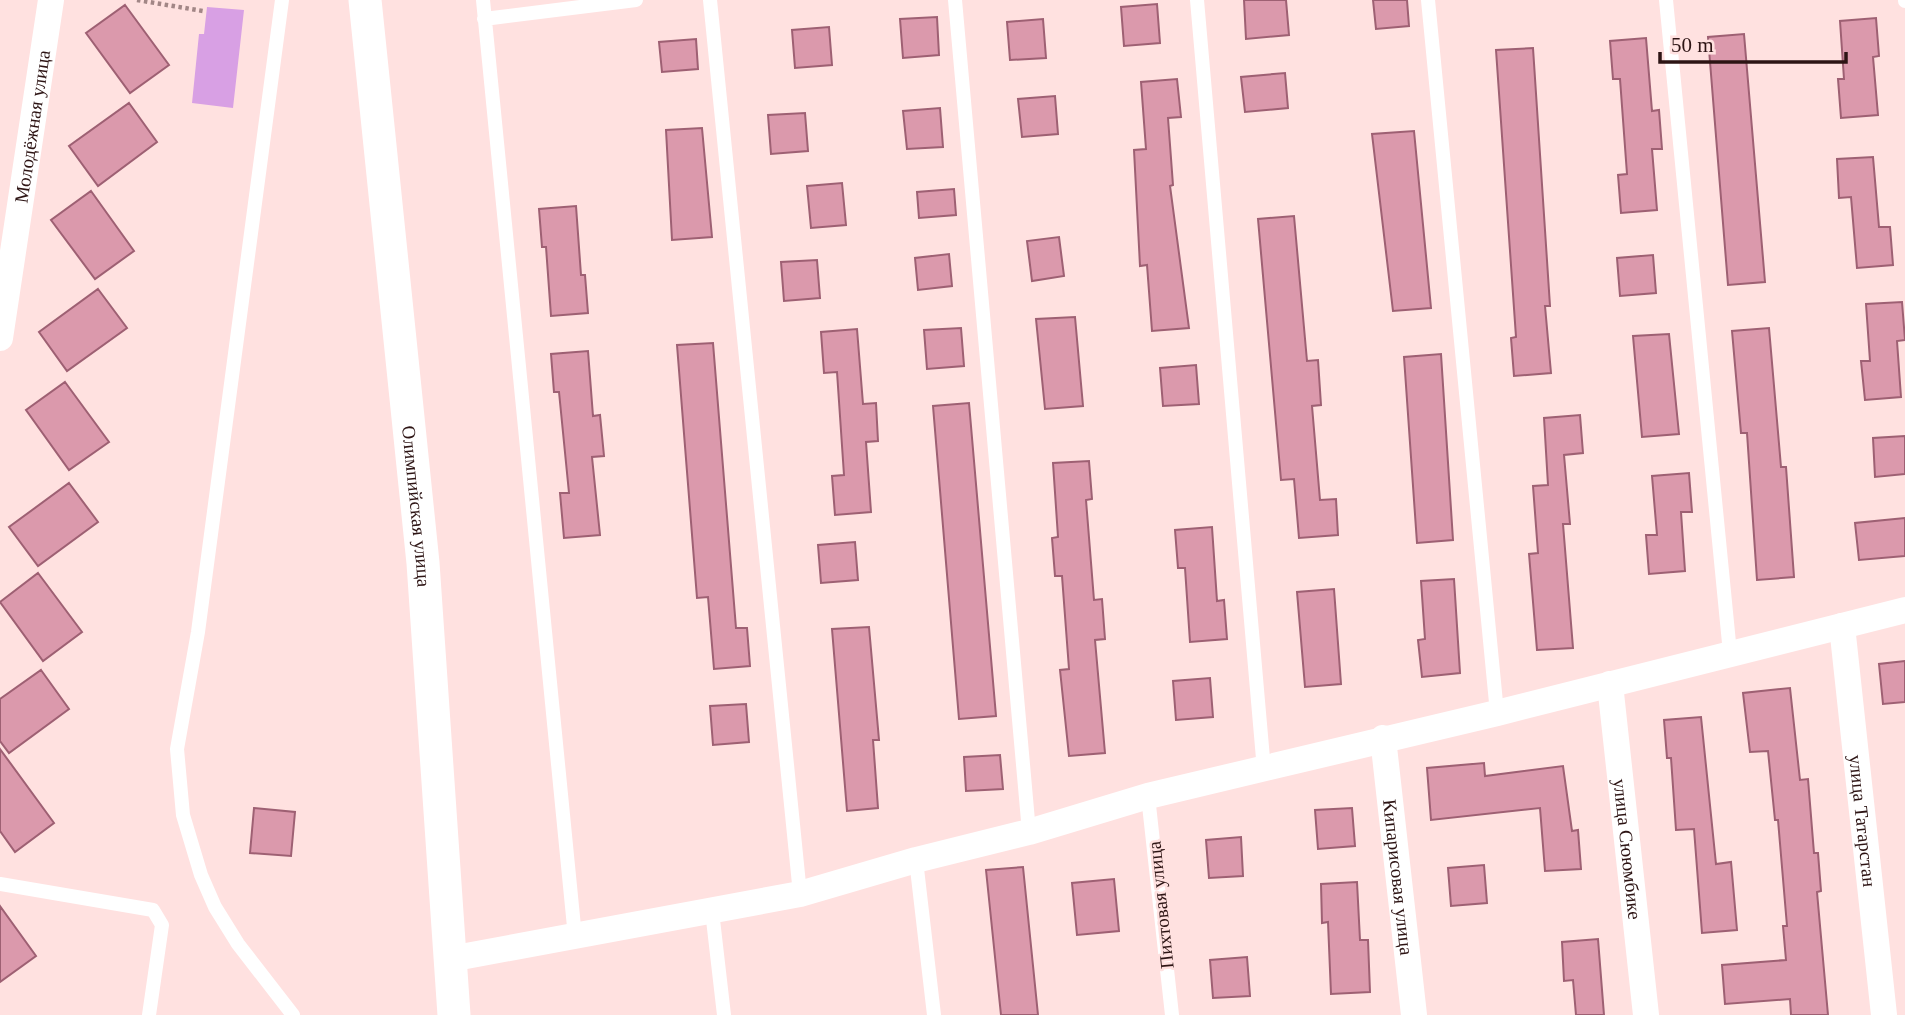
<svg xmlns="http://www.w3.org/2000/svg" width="1905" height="1015" font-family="Georgia,serif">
  <rect width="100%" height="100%" fill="#ffe1e0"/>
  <path fill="#d8a0e4" d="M207,7L244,10L233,108L192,103L199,34H204Z"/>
  <path fill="#db99ac" stroke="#9e6073" stroke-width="2" d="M1244,0H1286L1289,35L1246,39Z
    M1373,0H1407L1409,26L1376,29Z
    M1157,4L1160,43L1124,46L1121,7Z
    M125,5L169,65L130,93L86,33Z
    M937,17L939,55L903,58L900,19Z
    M1876,18L1879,56L1873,57L1878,115L1841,118L1838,79H1844L1840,21Z
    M1043,19L1046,58L1010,60L1007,22Z
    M829,27L832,65L795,68L792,30Z
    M1744,34L1765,282L1728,285L1708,37Z
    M1646,38L1652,111L1659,110L1662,149H1652L1657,210L1621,213L1618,175L1627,174L1620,79H1613L1610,41Z
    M696,39L698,69L662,72L659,42Z
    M1533,48L1550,306H1545L1551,373L1514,376L1511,338L1516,337L1496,50Z
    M1285,73L1288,108L1245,112L1241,77Z
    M1177,79L1181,117L1168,118L1173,185L1170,186L1189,328L1152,331L1147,265L1140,266L1134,150L1146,149L1141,82Z
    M1055,96L1058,134L1022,137L1018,99Z
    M129,103L157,142L98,186L69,146Z
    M940,108L943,147L907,149L903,111Z
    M805,113L808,151L771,154L768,115Z
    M702,128L712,237L672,240L666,130Z
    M1414,131L1431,308L1393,311L1372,134Z
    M1873,157L1879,227H1890L1893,265L1857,268L1851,197L1839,198L1837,159Z
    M842,183L846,225L811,228L807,186Z
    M954,189L956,215L919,218L917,192Z
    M91,191L134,251L95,279L51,220Z
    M576,206L581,275H585L588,313L551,316L546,247H542L539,209Z
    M1294,216L1307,361L1318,360L1321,405L1312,406L1320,500L1336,499L1338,535L1299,538L1294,479L1281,480L1258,219Z
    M1059,237L1064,276L1032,281L1027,241Z
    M949,254L952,286L918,290L915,258Z
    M1653,255L1656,293L1620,296L1617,258Z
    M817,260L820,298L784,301L781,262Z
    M98,289L127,328L67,371L39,332Z
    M1902,302L1905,340L1897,341L1901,397L1865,400L1861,361H1870L1866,304Z
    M1075,317L1083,406L1045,409L1036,319Z
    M961,328L964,366L927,369L924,330Z
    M1769,328L1781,467H1786L1794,577L1757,580L1747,433H1741L1732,331Z
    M857,329L863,404L876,403L878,441L866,442L871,512L835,515L832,476L844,475L837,372L824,373L821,332Z
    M1669,334L1679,434L1642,437L1633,336Z
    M713,343L736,628H747L750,666L714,669L708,597L697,598L677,345Z
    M588,351L593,416L600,415L604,456L592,457L600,535L564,538L560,493H569L559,392H554L551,354Z
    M1441,354L1453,540L1417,543L1404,357Z
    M1196,365L1199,404L1163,406L1160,368Z
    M65,382L109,442L69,470L26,410Z
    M969,403L996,716L959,719L933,406Z
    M1580,415L1583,453L1564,455L1570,524H1563L1573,648L1537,650L1529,554L1538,553L1533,486L1548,485L1544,418Z
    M1905,436V474L1875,477L1873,438Z
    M1089,461L1092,499L1086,500L1094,600L1102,599L1105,639L1095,640L1105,753L1069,756L1060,670L1069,669L1062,576H1055L1052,538L1058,537L1053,463Z
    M1689,473L1692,512H1681L1685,571L1649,574L1646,535H1657L1652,476Z
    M69,483L98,522L38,566L9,527Z
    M1905,518V556L1859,560L1855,523Z
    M1212,527L1217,601L1224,600L1227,639L1190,642L1185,568H1178L1175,530Z
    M855,542L858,580L821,583L818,545Z
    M38,573L82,632L43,661L0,602Z
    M1454,579L1460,673L1422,677L1418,640L1425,639L1421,581Z
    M1334,589L1341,684L1305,687L1297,592Z
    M869,627L879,740H873L878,808L847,811L832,629Z
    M1905,661V702L1883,704L1879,664Z
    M41,670L69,709L9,753L0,741V699Z
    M1210,678L1213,717L1176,720L1173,681Z
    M1790,688L1800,780L1808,779L1814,853H1818L1821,891L1817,892L1828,1015H1791L1790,999L1725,1004L1722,965L1786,960L1783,926H1787L1778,820H1775L1768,751L1750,752L1743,693Z
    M746,704L749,742L713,745L710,706Z
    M1701,717L1716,864L1731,862L1737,930L1702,933L1694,829L1676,830L1671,758H1667L1664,720Z
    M0,749L54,823L15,852L0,831Z
    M1000,755L1003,789L966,791L964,757Z
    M1484,763L1485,776L1563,766L1572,831L1578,830L1581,869L1545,871L1540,808L1431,820L1427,768Z
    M254,808L295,812L291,856L250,853Z
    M1352,808L1355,846L1318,849L1315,810Z
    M1241,837L1243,876L1209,878L1206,840Z
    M1484,865L1487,903L1451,906L1448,868Z
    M1023,867L1038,1015H1001L986,870Z
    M1114,879L1119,931L1077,935L1072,883Z
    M1357,882L1360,940H1368L1370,992L1331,994L1328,922L1322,923L1321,884Z
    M0,906L36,956L0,982Z
    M1598,939L1604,1015H1576L1573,980L1564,981L1562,942Z
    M1247,957L1250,996L1213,998L1210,960Z"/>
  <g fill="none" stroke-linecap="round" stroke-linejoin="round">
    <path stroke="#a28686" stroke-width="4.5" stroke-dasharray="3.5 3.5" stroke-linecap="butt" d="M137,0L203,11"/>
    <path stroke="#fff" stroke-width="14" d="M282,0L198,632L177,749L183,815L201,875L215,907L238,944L293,1015
      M483,0L575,937
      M710,0L800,894
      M955,0L1029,832
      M1197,0L1264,770
      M1428,0L1497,713
      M1666,0L1730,653
      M1905,0V1
      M484,19L636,0
      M1148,796L1172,1015
      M916,860L934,1015
      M0,884L153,910L162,925L149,1015
      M712,911L724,1015"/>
    <g stroke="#fff" stroke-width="26">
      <path id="s1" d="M0,338L51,0"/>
      <path id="s2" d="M1842,626L1884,1015"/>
      <path id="s3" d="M1610,684L1646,1015"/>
      <path id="s4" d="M1383,738L1414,1015"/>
      <path d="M450,959L800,894L916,860L1029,832L1148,796L1497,713L1905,610"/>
    </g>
    <path stroke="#fff" stroke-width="33" id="s5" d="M365,0L423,563L454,1015"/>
  </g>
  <g text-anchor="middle" stroke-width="5" stroke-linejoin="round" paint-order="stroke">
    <g font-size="19" fill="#2d1414" stroke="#ffe1e0">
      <text dy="7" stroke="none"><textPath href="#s1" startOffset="214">Молодёжная улица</textPath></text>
      <text dy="7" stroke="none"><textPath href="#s5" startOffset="509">Олимпийская улица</textPath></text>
      <text dy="7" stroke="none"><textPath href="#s2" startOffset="196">улица Татарстан</textPath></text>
      <text dy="7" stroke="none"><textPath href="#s3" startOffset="166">улица Сююмбике</textPath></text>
      <text dy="7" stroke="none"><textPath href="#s4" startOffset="140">Кипарисовая улица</textPath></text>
      <text transform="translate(1160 905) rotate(-96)" y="7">Пихтовая улица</text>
    </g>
  </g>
  <path d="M1660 52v10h186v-10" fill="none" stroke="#2d1414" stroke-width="3.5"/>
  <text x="1671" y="52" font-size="21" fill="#2d1414" stroke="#ffe1e0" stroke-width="5" paint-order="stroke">50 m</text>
</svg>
